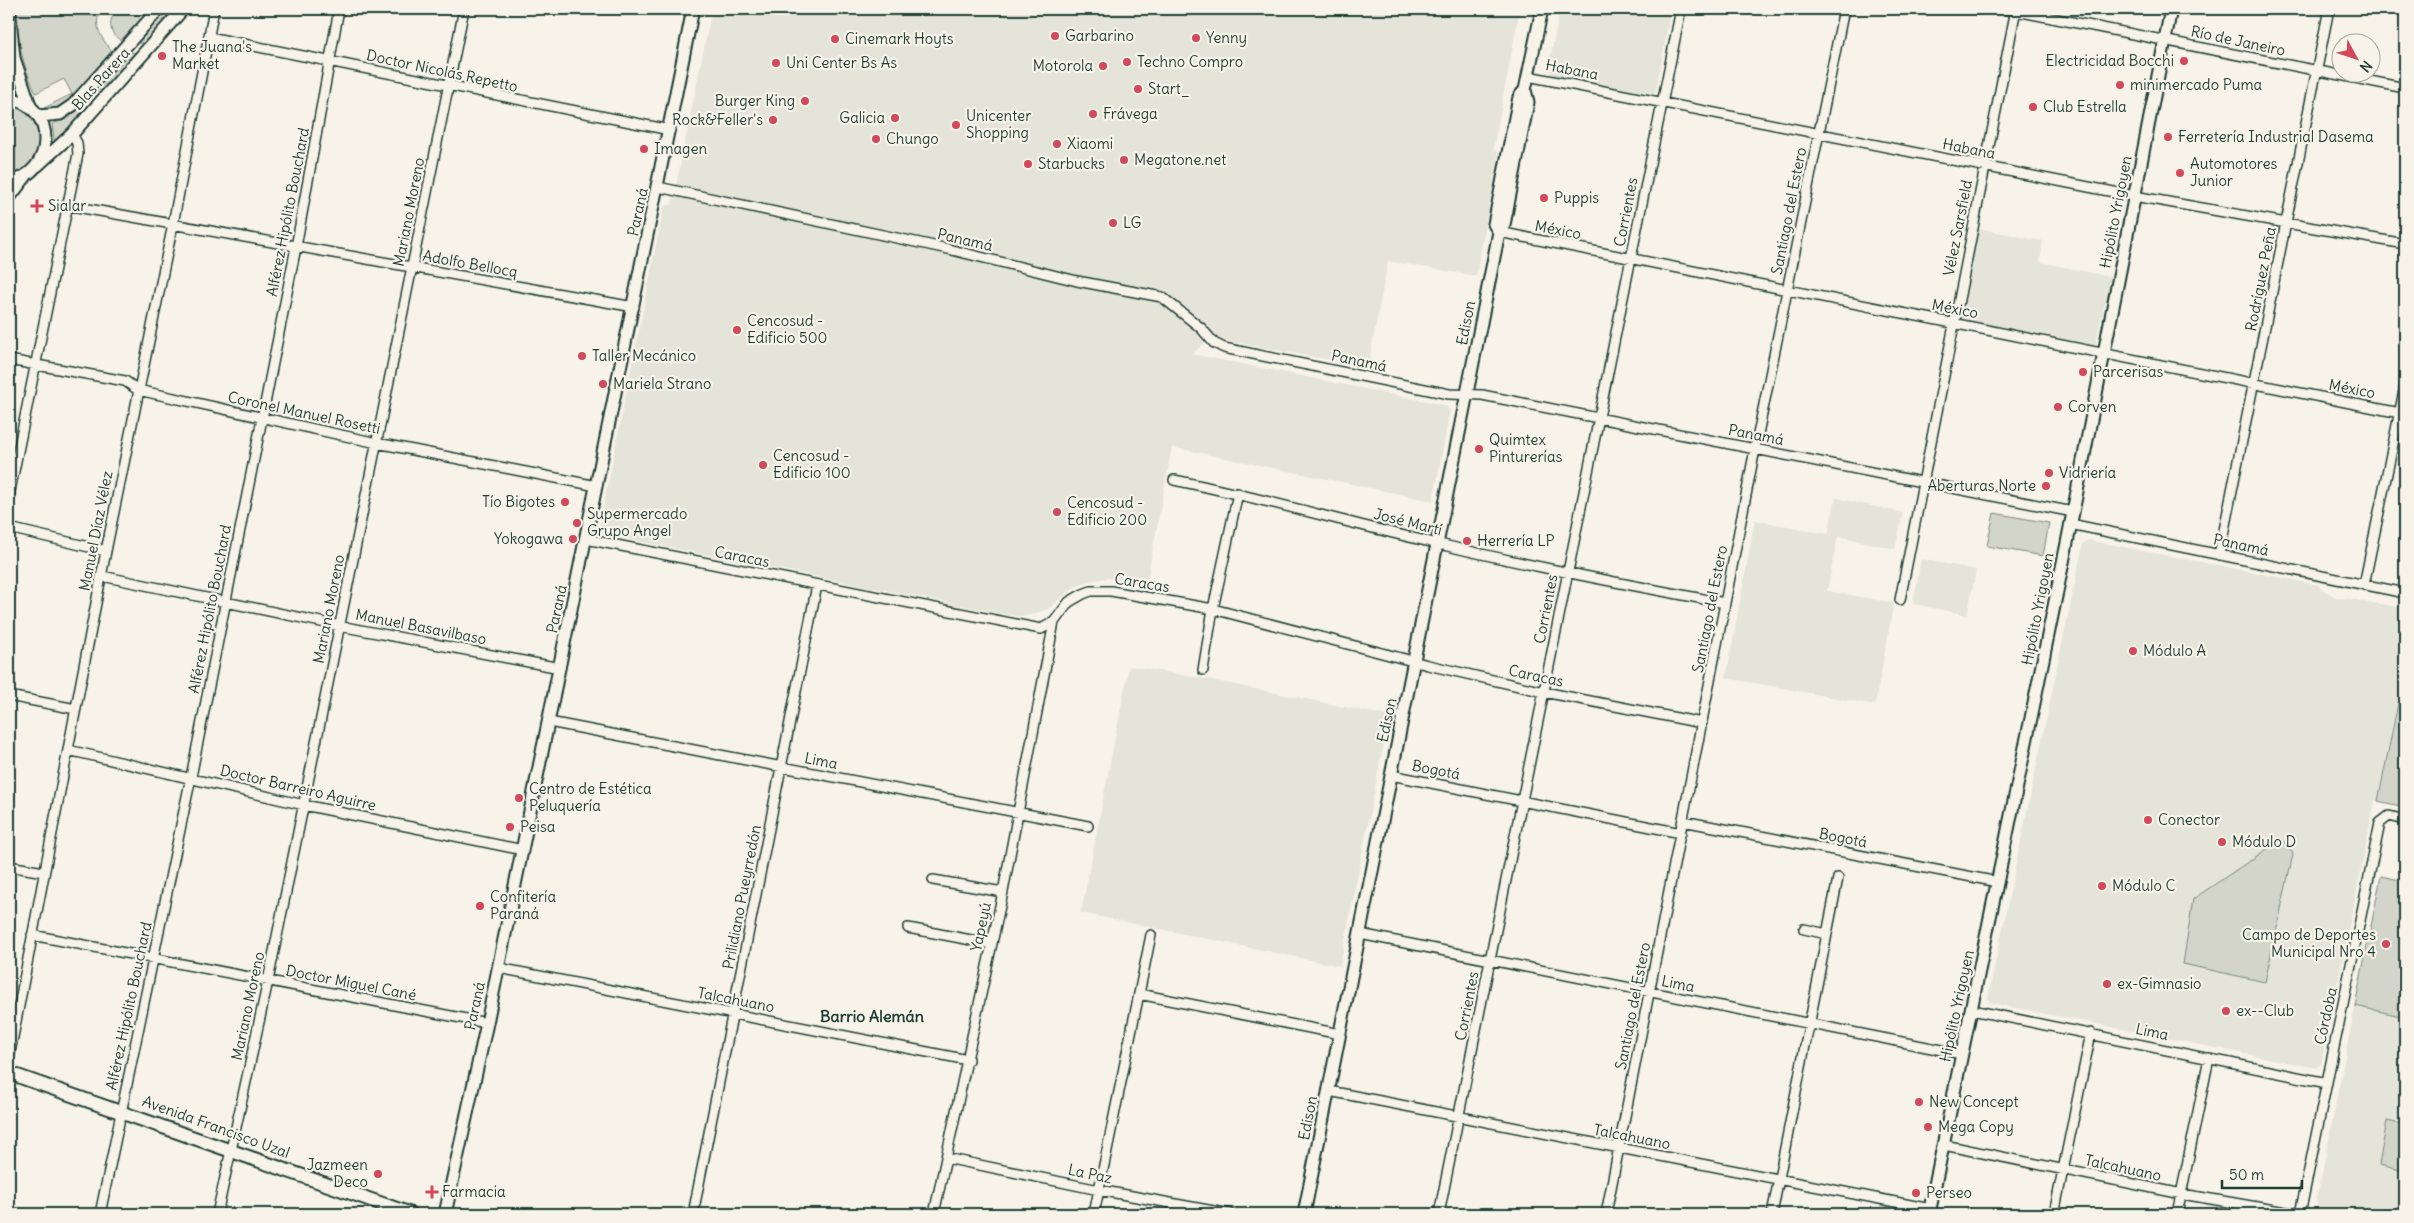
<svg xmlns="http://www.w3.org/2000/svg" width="2414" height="1223" font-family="Delius,sans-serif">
  <rect width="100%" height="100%" fill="#f7f3e8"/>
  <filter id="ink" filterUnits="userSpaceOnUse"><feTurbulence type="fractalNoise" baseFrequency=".02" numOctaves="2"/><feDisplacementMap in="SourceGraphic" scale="10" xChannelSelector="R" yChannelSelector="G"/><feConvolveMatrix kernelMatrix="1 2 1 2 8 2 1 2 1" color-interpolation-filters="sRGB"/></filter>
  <g filter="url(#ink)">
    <path fill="#e5e4d9" d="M712,9H1520L1493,150L1499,152L1476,276L1388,261L1368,367L1210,338L1192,354L1445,405L1450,410L1433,501L1172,447L1146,585L1108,578L1089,581L1073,588L1048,609L1027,616H1013L603,534L599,529L664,206L672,205Z
      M1560,9H1671L1656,91L1650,95L1554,76L1548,69Z
      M1976,228L2043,241L2040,262L2111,277L2095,345L1967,323L1961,320Z
      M1836,498L1903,513L1895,549L1838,536L1827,591L1894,603L1875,705L1726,678L1755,520L1828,534Z
      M2088,540L2319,585L2320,588L2336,597L2405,608V705L2397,703L2378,801H2375L2321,1064L2316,1068L1991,1003L1988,998L2083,544Z
      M1921,559L1976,570L1967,615L1913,604Z
      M1129,666L1212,680L1389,716L1340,966L1081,913Z
      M2355,1006L2405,1017V1214H2346L2320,1209L2316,1204Z"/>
    <path fill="#d3d5ca" stroke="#79897f" d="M18,9H101C92,26 102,40 114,53L64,109L54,111L44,108L72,94L64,79L36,93C23,65 16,40 18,9Z
      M118,9H155L125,42C109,37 106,20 118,9Z
      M168,9H178L147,43H137Z
      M130,52L139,53L55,145L52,124L69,118Z
      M9,58L20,92L9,91Z
      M9,99L39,116L42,158L9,181Z
      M1994,513L2049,523L2043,556L1987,546Z
      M2398,703L2405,705V807L2378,801Z
      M2282,839L2293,854L2265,982L2183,964L2193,899Z
      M2381,876L2405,881V1017L2355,1006Z
      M2387,1121L2405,1125V1171L2379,1165Z"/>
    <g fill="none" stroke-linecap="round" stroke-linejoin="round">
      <g stroke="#1f3d34" stroke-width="12">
        <path id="minor" d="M2006,9L2405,88
          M209,37L670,130
          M1528,76L2134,196L2405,244
          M658,187L948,249L1077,281L1162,297L1201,328L1214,343L1224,348L1449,394L1482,395L2073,512
          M66,205L634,307
          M1499,232L2405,414
          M9,360L125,381L138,390L377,443L597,486
          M1174,480C1263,498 1350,524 1439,544C1534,567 1629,585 1725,603
          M9,496L78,154L77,143L72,134
          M2070,524L2405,593
          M9,528L106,551
          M586,539L1041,629L1054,622L1069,602L1083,594L1091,591H1111L1213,609L1428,665L1544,692L1702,723
          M2219,555L2329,9
          M102,576L340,626L560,668
          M2364,585L2405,386
          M1900,600L2016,9
          M1203,670L1213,609L1238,493
          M9,696L76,709
          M549,722L1088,826
          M68,750L304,805L523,850
          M1391,775L1681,833
          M1683,821L1998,882
          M9,866L44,872
          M933,880L1003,892
          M908,928L992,944
          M1804,929L1827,934
          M1360,934L1962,1054
          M32,935L487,1023
          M499,968L968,1060
          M1139,994L1340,1034
          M1972,1010L2327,1083
          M9,1058L106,551L173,224L214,9
          M1329,1091L1931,1209
          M1944,1145L2182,1194L2298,1214
          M946,1158L1099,1190L1230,1214
          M100,1214L191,777L296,247L339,9
          M217,1214L268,981L464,9
          M693,1214L817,585
          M934,1214L1003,892L1054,622
          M1094,1214L1151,935
          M1439,1214L1681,9
          M1606,1214L1755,449L1844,9
          M1772,1214L1838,878
          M2054,1214L2091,1033
          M2177,1214L2209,1058
          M2300,1214L2380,823L2389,816L2405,820"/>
      </g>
      <g stroke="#1f3d34" stroke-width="15">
        <path id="tertiary" d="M9,9L14,58L31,108
          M9,99C58,104 56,175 9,181
          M39,116L60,114L73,105L159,9
          M37,166L72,134L183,9
          M9,198L26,176
          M1499,232L1494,224L1519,97L1525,90
          M445,1214L487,1023L693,9
          M1304,1214L1499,232L1504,225L1528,102L1525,90L1542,9
          M1929,1214L2067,543L2171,9"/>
      </g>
      <g stroke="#1f3d34" stroke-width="16">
        <path id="secondary" d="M9,1073L411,1214"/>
      </g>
      <use href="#minor" stroke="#f7f3e8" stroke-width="9"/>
      <use href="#tertiary" stroke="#f7f3e8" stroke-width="11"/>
      <use href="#secondary" stroke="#f7f3e8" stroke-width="12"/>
    </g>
  </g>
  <g fill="#d1495b" stroke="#f7f3e8" stroke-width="2">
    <circle cx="1055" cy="36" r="5"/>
    <circle cx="1196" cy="38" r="5"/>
    <circle cx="835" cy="39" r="5"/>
    <circle cx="162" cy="56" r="5"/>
    <circle cx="2184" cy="61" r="5"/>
    <circle cx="1127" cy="62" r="5"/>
    <circle cx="776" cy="63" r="5"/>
    <circle cx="1103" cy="66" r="5"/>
    <circle cx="2120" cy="85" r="5"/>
    <circle cx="1138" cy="89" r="5"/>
    <circle cx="805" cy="101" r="5"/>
    <circle cx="2033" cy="107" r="5"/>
    <circle cx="1093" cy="114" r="5"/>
    <circle cx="895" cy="118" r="5"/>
    <circle cx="773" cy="120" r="5"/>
    <circle cx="956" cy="125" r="5"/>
    <circle cx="2168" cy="137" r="5"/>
    <circle cx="876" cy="139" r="5"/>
    <circle cx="1057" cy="144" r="5"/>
    <circle cx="644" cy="149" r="5"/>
    <circle cx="1124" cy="160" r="5"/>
    <circle cx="1028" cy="164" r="5"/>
    <circle cx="2180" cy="173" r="5"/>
    <circle cx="1544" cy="198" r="5"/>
    <path d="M34.5 198.5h5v5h5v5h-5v5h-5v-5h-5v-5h5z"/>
    <circle cx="1113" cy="223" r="5"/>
    <circle cx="737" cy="330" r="5"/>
    <circle cx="582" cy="356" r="5"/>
    <circle cx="2083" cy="372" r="5"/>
    <circle cx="603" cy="384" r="5"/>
    <circle cx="2058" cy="407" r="5"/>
    <circle cx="1479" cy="449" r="5"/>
    <circle cx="763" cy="465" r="5"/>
    <circle cx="2049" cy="473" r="5"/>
    <circle cx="2046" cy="486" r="5"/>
    <circle cx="565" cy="502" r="5"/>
    <circle cx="1057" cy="512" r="5"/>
    <circle cx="577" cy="523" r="5"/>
    <circle cx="573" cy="539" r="5"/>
    <circle cx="1467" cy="541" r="5"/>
    <circle cx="2133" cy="651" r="5"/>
    <circle cx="519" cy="798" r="5"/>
    <circle cx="2148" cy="820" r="5"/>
    <circle cx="510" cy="827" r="5"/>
    <circle cx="2222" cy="842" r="5"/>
    <circle cx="2102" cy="886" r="5"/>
    <circle cx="480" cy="906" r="5"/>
    <circle cx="2386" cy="944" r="5"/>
    <circle cx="2107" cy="984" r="5"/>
    <circle cx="2226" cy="1011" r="5"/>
    <circle cx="1919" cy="1102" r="5"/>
    <circle cx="1928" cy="1127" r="5"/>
    <circle cx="378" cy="1174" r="5"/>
    <path d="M429.5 1184.5h5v5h5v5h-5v5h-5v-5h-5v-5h5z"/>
    <circle cx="1916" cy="1193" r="5"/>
  </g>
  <g text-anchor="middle" stroke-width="4.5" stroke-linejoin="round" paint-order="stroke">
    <g font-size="15" fill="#1f3d34" stroke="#f7f3e8" text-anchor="start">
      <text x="1065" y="41">Garbarino</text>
      <text x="1206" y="43">Yenny</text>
      <text x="845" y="44">Cinemark Hoyts</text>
      <text x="172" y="52">The Juana's<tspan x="172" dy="17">Market</tspan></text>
      <text x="2174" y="66" text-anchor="end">Electricidad Bocchi</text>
      <text x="1137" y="67">Techno Compro</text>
      <text x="786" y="68">Uni Center Bs As</text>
      <text x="1093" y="71" text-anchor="end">Motorola</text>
      <text x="2130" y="90">minimercado Puma</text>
      <text x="1148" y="94">Start_</text>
      <text x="795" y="106" text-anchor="end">Burger King</text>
      <text x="2043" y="112">Club Estrella</text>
      <text x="1103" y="119">Frávega</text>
      <text x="966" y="121">Unicenter<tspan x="966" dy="17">Shopping</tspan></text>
      <text x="885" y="123" text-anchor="end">Galicia</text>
      <text x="763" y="125" text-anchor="end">Rock&amp;Feller's</text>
      <text x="2178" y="142">Ferretería Industrial Dasema</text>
      <text x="886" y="144">Chungo</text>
      <text x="1067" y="149">Xiaomi</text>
      <text x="654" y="154">Imagen</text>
      <text x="1134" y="165">Megatone.net</text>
      <text x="1038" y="169">Starbucks</text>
      <text x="2190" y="169">Automotores<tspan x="2190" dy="17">Junior</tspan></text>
      <text x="1554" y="203">Puppis</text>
      <text x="48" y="211">Sialar</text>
      <text x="1123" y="228">LG</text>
      <text x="747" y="326">Cencosud -<tspan x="747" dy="17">Edificio 500</tspan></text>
      <text x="592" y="361">Taller Mecánico</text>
      <text x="2093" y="377">Parcerisas</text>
      <text x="613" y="389">Mariela Strano</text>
      <text x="2068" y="412">Corven</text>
      <text x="1489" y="445">Quimtex<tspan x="1489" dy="17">Pinturerías</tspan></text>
      <text x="773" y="461">Cencosud -<tspan x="773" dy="17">Edificio 100</tspan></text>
      <text x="2059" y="478">Vidriería</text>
      <text x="2036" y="491" text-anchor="end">Aberturas Norte</text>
      <text x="555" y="507" text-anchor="end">Tío Bigotes</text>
      <text x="1067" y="508">Cencosud -<tspan x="1067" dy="17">Edificio 200</tspan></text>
      <text x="587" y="519">Supermercado<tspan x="587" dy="17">Grupo Angel</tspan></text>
      <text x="563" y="544" text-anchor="end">Yokogawa</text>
      <text x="1477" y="546">Herrería LP</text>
      <text x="2143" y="656">Módulo A</text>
      <text x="529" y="794">Centro de Estética<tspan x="529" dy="17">Peluquería</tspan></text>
      <text x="2158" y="825">Conector</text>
      <text x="520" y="832">Peisa</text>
      <text x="2232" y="847">Módulo D</text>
      <text x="2112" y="891">Módulo C</text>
      <text x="490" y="902">Confitería<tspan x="490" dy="17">Paraná</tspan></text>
      <text x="2376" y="940" text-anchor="end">Campo de Deportes<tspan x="2376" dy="17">Municipal Nro 4</tspan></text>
      <text x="2117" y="989">ex-Gimnasio</text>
      <text x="2236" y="1016">ex--Club</text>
      <text x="1929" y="1107">New Concept</text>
      <text x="1938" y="1132">Mega Copy</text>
      <text x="368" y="1170" text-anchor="end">Jazmeen<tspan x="368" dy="17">Deco</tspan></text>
      <text x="442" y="1197">Farmacia</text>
      <text x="1926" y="1198">Perseo</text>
    </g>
    <g font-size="15" fill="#1f3d34" stroke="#f7f3e8">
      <text transform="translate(2238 41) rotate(12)" y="5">Río de Janeiro</text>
      <text transform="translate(1572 70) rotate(11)" y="5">Habana</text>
      <text transform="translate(442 71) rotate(12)" y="5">Doctor Nicolás Repetto</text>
      <text transform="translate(101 79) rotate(-48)" y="5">Blas Parera</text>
      <text transform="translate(1969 149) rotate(11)" y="5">Habana</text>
      <text transform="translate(1789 211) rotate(-79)" y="5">Santiago del Estero</text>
      <text transform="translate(288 212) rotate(-79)" y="5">Alférez Hipólito Bouchard</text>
      <text transform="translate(409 212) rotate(-79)" y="5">Mariano Moreno</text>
      <text transform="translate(638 212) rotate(-78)" y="5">Paraná</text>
      <text transform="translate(1626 212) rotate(-79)" y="5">Corrientes</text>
      <text transform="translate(2116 212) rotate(-79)" y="5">Hipólito Yrigoyen</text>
      <text transform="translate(1958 228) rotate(-79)" y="5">Vélez Sarsfield</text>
      <text transform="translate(1558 230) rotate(11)" y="5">México</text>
      <text transform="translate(965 240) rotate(13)" y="5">Panamá</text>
      <text transform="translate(470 264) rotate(10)" y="5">Adolfo Bellocq</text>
      <text transform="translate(2261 279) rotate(-79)" y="5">Rodríguez Peña</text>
      <text transform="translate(1955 309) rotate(11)" y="5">México</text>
      <text transform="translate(1466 323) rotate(-79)" y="5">Edison</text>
      <text transform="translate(1359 361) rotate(12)" y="5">Panamá</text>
      <text transform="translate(2352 389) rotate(11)" y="5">México</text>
      <text transform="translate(304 413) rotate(12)" y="5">Coronel Manuel Rosetti</text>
      <text transform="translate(1756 435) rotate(11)" y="5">Panamá</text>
      <text transform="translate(1408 522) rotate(14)" y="5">José Martí</text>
      <text transform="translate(96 531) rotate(-79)" y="5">Manuel Díaz Vélez</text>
      <text transform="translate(2241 545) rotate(12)" y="5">Panamá</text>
      <text transform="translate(742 557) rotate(11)" y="5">Caracas</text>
      <text transform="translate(1142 583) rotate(9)" y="5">Caracas</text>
      <text transform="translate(210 609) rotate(-79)" y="5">Alférez Hipólito Bouchard</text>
      <text transform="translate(329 609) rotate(-79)" y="5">Mariano Moreno</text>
      <text transform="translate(557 609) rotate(-78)" y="5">Paraná</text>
      <text transform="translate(1546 609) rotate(-79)" y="5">Corrientes</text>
      <text transform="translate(1710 609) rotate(-79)" y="5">Santiago del Estero</text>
      <text transform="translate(2038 609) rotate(-79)" y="5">Hipólito Yrigoyen</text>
      <text transform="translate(421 627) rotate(11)" y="5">Manuel Basavilbaso</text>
      <text transform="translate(1536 676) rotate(12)" y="5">Caracas</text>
      <text transform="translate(1387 720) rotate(-78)" y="5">Edison</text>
      <text transform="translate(821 761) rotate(11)" y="5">Lima</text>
      <text transform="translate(1436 770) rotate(11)" y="5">Bogotá</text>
      <text transform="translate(298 788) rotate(13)" y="5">Doctor Barreiro Aguirre</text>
      <text transform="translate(1843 838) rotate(11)" y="5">Bogotá</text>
      <text transform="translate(742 897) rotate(-79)" y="5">Prilidiano Pueyrredón</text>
      <text transform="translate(981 927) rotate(-78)" y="5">Yapeyú</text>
      <text transform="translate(351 983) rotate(11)" y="5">Doctor Miguel Cané</text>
      <text transform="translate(1678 984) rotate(11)" y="5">Lima</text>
      <text transform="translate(736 1000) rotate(11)" y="5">Talcahuano</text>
      <text transform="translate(129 1006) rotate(-78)" y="5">Alférez Hipólito Bouchard</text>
      <text transform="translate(248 1006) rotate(-78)" y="5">Mariano Moreno</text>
      <text transform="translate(475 1006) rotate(-78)" y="5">Paraná</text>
      <text transform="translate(1467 1006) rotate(-79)" y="5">Corrientes</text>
      <text transform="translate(1633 1006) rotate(-79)" y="5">Santiago del Estero</text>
      <text transform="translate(1957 1006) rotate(-78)" y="5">Hipólito Yrigoyen</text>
      <text transform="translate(2326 1016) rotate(-78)" y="5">Córdoba</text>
      <text transform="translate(2152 1032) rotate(12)" y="5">Lima</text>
      <text transform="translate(1308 1118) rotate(-79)" y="5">Edison</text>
      <text transform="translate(216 1127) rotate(20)" y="5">Avenida Francisco Uzal</text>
      <text transform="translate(1632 1137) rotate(11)" y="5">Talcahuano</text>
      <text transform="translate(2123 1168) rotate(12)" y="5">Talcahuano</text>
      <text transform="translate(1090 1174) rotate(12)" y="5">La Paz</text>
    </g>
    <g font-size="16" font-weight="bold" fill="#1f3d34" stroke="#f7f3e8">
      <text x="872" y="1022">Barrio Alemán</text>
    </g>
  </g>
  <rect width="2414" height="1223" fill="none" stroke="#f7f3e8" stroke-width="30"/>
  <rect x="15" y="15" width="2384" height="1193" fill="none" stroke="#1f3d34" stroke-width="2" filter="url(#ink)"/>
  <g transform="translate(2356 58) rotate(130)"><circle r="24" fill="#f7f3e8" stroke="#a1aaa0"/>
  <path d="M0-4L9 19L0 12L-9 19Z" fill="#d1495b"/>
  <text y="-8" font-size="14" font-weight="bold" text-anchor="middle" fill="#1f3d34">N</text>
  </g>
  <path d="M2222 1180v8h80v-8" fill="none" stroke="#1f3d34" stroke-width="2.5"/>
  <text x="2229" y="1180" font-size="15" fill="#1f3d34" stroke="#f7f3e8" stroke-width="4" paint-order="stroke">50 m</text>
</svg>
